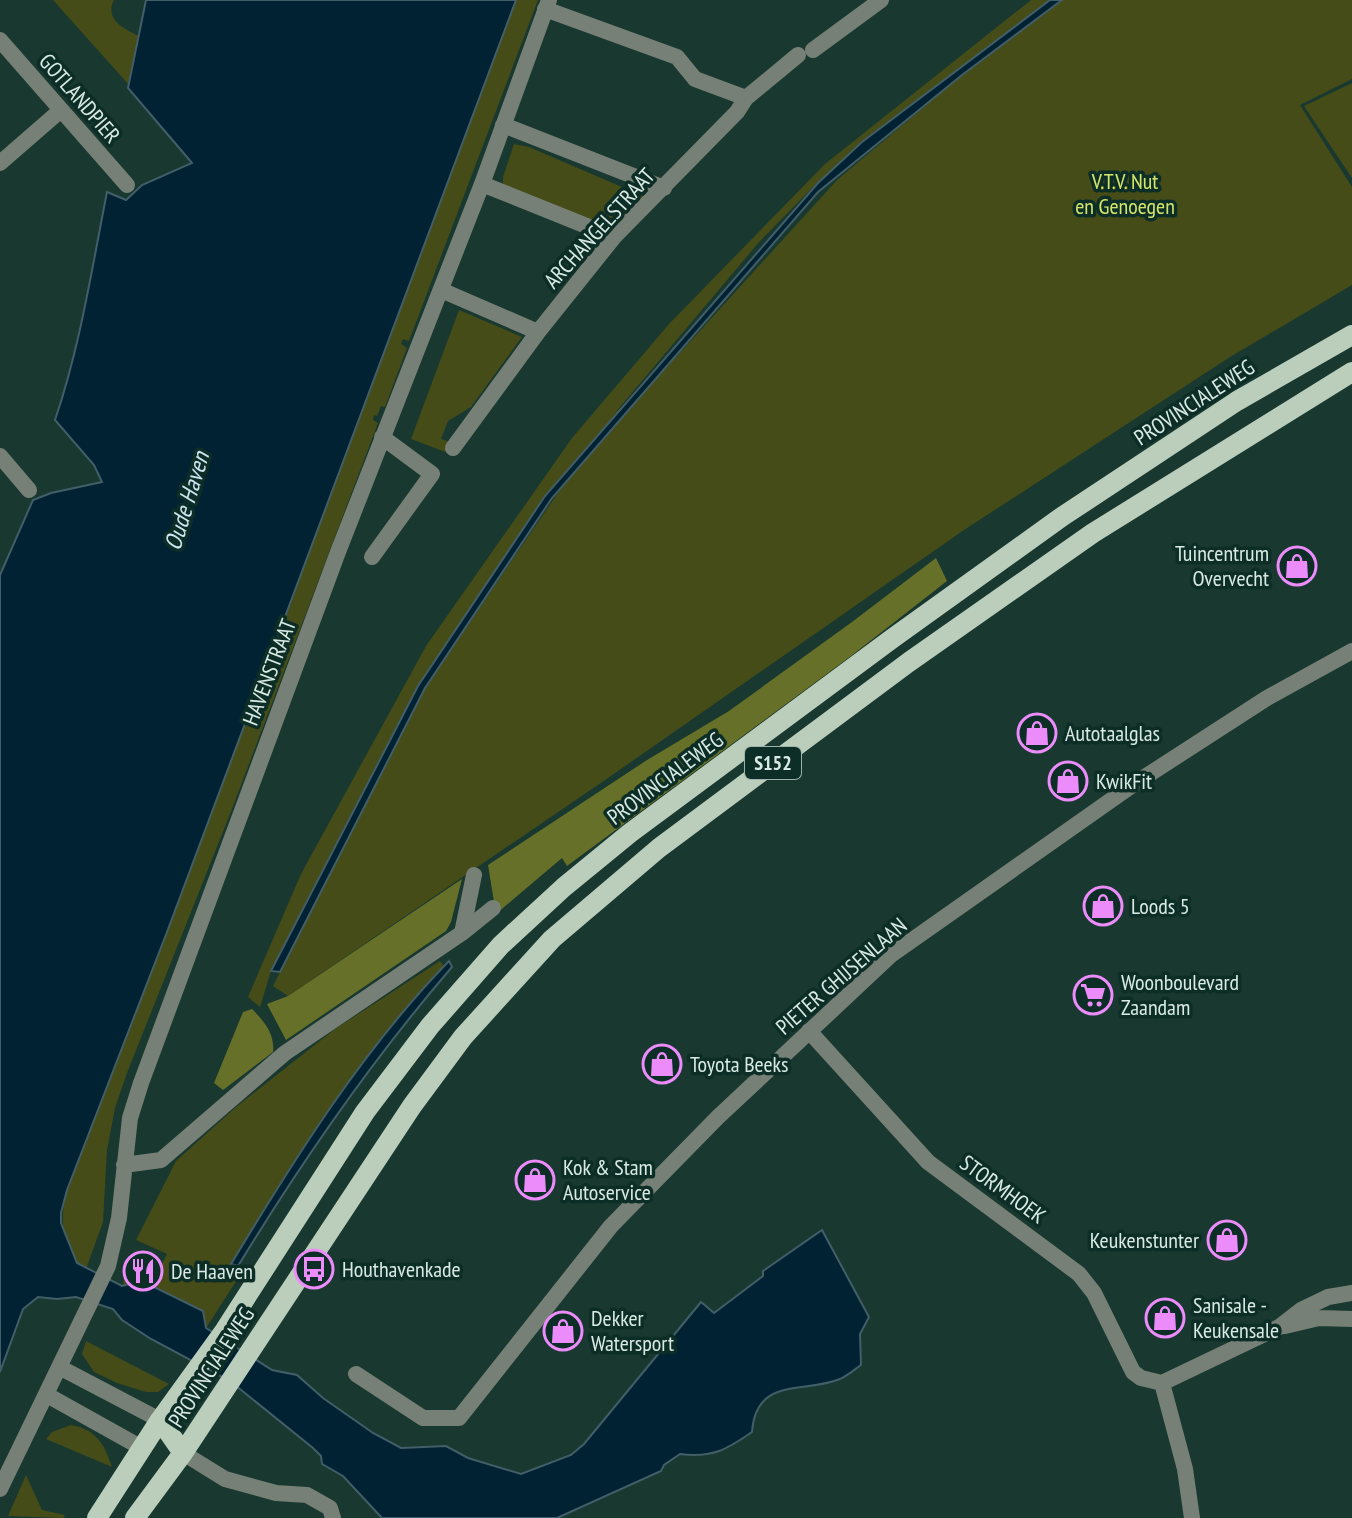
<svg xmlns="http://www.w3.org/2000/svg" width="1352" height="1518" font-family="'PT Sans Narrow',sans-serif">
  <rect width="100%" height="100%" fill="#183830"/>
  <path fill="#454c18" d="M53,0H114C104,19 124,29 139,36L129,85Z
    M516,0H538L409,341L403,339L401,344L407,348L385,407L381,406L377,416L374,415L373,420L378,423L232,809L127,1073L115,1108L107,1150L103,1222L86,1269C59,1253 60,1216 67,1190L167,932Z
    M1031,0H1050L858,145L815,185L760,241L615,413L677,356L837,180L962,75L1062,0H1352V79L1300,105L1352,187V285L1230,357L964,530L608,778L288,996L273,986L425,688L598,434L545,496L418,686L271,971L260,1007L248,997L301,874L426,646L572,438L669,324L825,164Z
    M1352,83V178L1304,106Z
    M514,144L529,147L645,197L611,230L503,186V177Z
    M459,310L522,337L471,407L448,421L441,439L453,443L448,453L411,439Z
    M440,961L444,966C364,1059 295,1159 232,1264L244,1269L206,1328L203,1311L142,1281L123,1286L126,1267L154,1279L167,1254L136,1240L176,1161L236,1107L335,1029Z
    M86,1341L169,1384L158,1392H146L117,1383L94,1372L82,1354Z
    M71,1425C96,1429 105,1445 112,1467L46,1439L52,1432Z
    M26,1475L42,1510L65,1515L63,1518L8,1516Z"/>
  <path fill="#677028" d="M936,558L947,581L851,656L567,866L562,858L496,914L488,865L647,760L729,711L852,622Z
    M462,879L451,922L446,931L286,1040L267,1004L288,996Z
    M252,1009C264,1021 275,1034 273,1052L223,1090L214,1083L243,1012Z"/>
  <path fill="#012232" stroke="#425e68" stroke-width="2" d="M146,0H516L167,932L67,1190L61,1213V1223L77,1263L122,1286L142,1281L203,1311L206,1328L272,1370L297,1375L323,1398L373,1433L401,1448L446,1446L468,1458L521,1474L571,1455L584,1444L701,1302L714,1313L763,1276V1271L822,1230L869,1317L860,1334L861,1365C854,1370 847,1376 840,1379C804,1394 756,1376 752,1432C726,1450 712,1458 680,1454L664,1465L661,1471L557,1518H382L343,1476L322,1464L321,1456L313,1448L230,1381L151,1339L122,1320L113,1309L76,1297L57,1299L38,1297L23,1309L0,1372V575L33,500L51,493L102,482L94,465L55,420C80,347 92,268 107,192L126,200L142,185L192,163L128,88Z
    M1050,0H1062L962,75L818,192L552,498L425,688L280,972L271,971L418,686L545,496L818,183L862,142Z
    M449,961L452,967C371,1061 302,1161 238,1266L231,1264C295,1158 363,1049 449,961Z"/>
  <g fill="none" stroke-linecap="round" stroke-linejoin="round">
    <path stroke="#768076" stroke-width="16" d="M545,9L677,57L695,79L746,98
      M0,40L127,185
      M813,50L881,0
      M503,125L664,188
      M0,163L61,110
      M482,184L614,237
      M441,290L538,332
      M453,448L538,332L614,237L737,112L746,98L798,55
      M0,456L29,490
      M372,557L432,474L382,437
      M462,933L493,908
      M809,1031L928,1162L1079,1274L1094,1293L1133,1372L1141,1378L1162,1383L1279,1327L1301,1310L1328,1297L1352,1293
      M124,1165L161,1160L285,1053L462,933L474,875
      M1285,1326L1319,1318L1352,1319
      M59,1367L160,1420
      M356,1374L423,1418H459L611,1226L718,1117L891,955L1134,784L1267,698L1352,651
      M1162,1383L1185,1469L1192,1518
      M47,1395L142,1448
      M183,1453L225,1479L276,1493L307,1495L330,1508L333,1518
      M0,1489L108,1266L119,1218L130,1118L141,1083L338,552L482,184L549,0"/>
    <path stroke="#bbcebb" stroke-width="20" d="M160,1420L183,1453
      M97,1518L160,1420L225,1330L365,1112L430,1026L501,945L564,887L630,833L893,638L1063,516L1237,401L1352,335
      M135,1518L183,1453L412,1106L463,1037L552,939L659,848L909,662L1093,533L1352,372"/>
  </g>
  <defs>
    <g id="shop-ring" transform="scale(2)"><circle r="9.5" fill="#0d2e26" stroke="#ec8cfa" stroke-width="1.5"/><path d="M-5-2.5h2.3a2.7 3.5 0 0 1 5.4 0H5L5.5 6h-11ZM-1.5-2.5h3a1.5 2.3 0 0 0-3 0Z" fill="#ec8cfa"/></g>
    <g id="supermarket-ring" transform="scale(2)"><circle r="9.5" fill="#0d2e26" stroke="#ec8cfa" stroke-width="1.5"/><path d="M-6-5.5h2.5l.6 2H6L4.5 2H-2.5L-4.4-4H-6ZM-1.5 3.2a1.3 1.3 0 1 0 .1 0ZM3 3.2a1.3 1.3 0 1 0 .1 0Z" fill="#ec8cfa"/></g>
    <g id="bus-ring" transform="scale(2)"><circle r="9.5" fill="#0d2e26" stroke="#ec8cfa" stroke-width="1.5"/><path d="M-5-6H5V4H4V6H2V4H-2V6H-4V4H-5ZM-3.5-4V0h7V-4ZM-3.5 1.2v1.5H-2V1.2ZM2 1.2v1.5H3.5V1.2Z" fill="#ec8cfa"/></g>
    <g id="restaurant-ring" transform="scale(2)"><circle r="9.5" fill="#0d2e26" stroke="#ec8cfa" stroke-width="1.5"/><path d="M-5-6h1v4h1v-4h1v4h1v-4h1v5L-1.5 .5V6h-2V.5L-5-1ZM5-6V6H3V1.5H1.5Q1.5-4 5-6Z" fill="#ec8cfa"/></g>
  </defs>
  <g fill-rule="evenodd">
    <use href="#shop-ring" x="1297" y="566"/>
    <use href="#shop-ring" x="1037" y="733"/>
    <use href="#shop-ring" x="1068" y="781"/>
    <use href="#shop-ring" x="1103" y="906"/>
    <use href="#supermarket-ring" x="1093" y="995"/>
    <use href="#shop-ring" x="662" y="1064"/>
    <use href="#shop-ring" x="535" y="1180"/>
    <use href="#shop-ring" x="1227" y="1240"/>
    <use href="#bus-ring" x="314" y="1269"/>
    <use href="#restaurant-ring" x="143" y="1271"/>
    <use href="#shop-ring" x="1165" y="1318"/>
    <use href="#shop-ring" x="563" y="1331"/>
  </g>
  <g text-anchor="middle" stroke-width="7" stroke-linejoin="round" paint-order="stroke">
    <rect fill="#0d2e26" stroke="#9cb2ac" stroke-width="2" x="745" y="747" width="56" height="32" rx="6"/>
    <g font-size="20" font-weight="bold" fill="#d9eae5">
      <text x="773" y="770">S152</text>
    </g>
    <g font-size="22" fill="#d9eae5" stroke="#0d2e26">
      <text transform="translate(80 98) rotate(49)" y="8">GOTLANDPIER</text>
      <text transform="translate(599 228) rotate(-48)" y="8">ARCHANGELSTRAAT</text>
      <text transform="translate(1194 402) rotate(-33)" y="8">PROVINCIALEWEG</text>
      <text transform="translate(269 672) rotate(-69)" y="8">HAVENSTRAAT</text>
      <text transform="translate(665 778) rotate(-37)" y="8">PROVINCIALEWEG</text>
      <text transform="translate(841 976) rotate(-41)" y="8">PIETER GHIJSENLAAN</text>
      <text transform="translate(1003 1189) rotate(36)" y="8">STORMHOEK</text>
      <text transform="translate(211 1367) rotate(-57)" y="8">PROVINCIALEWEG</text>
    </g>
    <g font-size="22" fill="#d5e569" stroke="#0d2e26">
      <text x="1125" y="189">V.T.V. Nut<tspan x="1125" dy="25">en Genoegen</tspan></text>
    </g>
    <g font-size="22" fill="#d9eae5" stroke="#0d2e26" text-anchor="start">
      <text x="1269" y="561" text-anchor="end">Tuincentrum<tspan x="1269" dy="25">Overvecht</tspan></text>
      <text x="1065" y="741">Autotaalglas</text>
      <text x="1096" y="789">KwikFit</text>
      <text x="1131" y="914">Loods 5</text>
      <text x="1121" y="990">Woonboulevard<tspan x="1121" dy="25">Zaandam</tspan></text>
      <text x="690" y="1072">Toyota Beeks</text>
      <text x="563" y="1175">Kok &amp; Stam<tspan x="563" dy="25">Autoservice</tspan></text>
      <text x="1199" y="1248" text-anchor="end">Keukenstunter</text>
      <text x="342" y="1277">Houthavenkade</text>
      <text x="171" y="1279">De Haaven</text>
      <text x="1193" y="1313">Sanisale -<tspan x="1193" dy="25">Keukensale</tspan></text>
      <text x="591" y="1326">Dekker<tspan x="591" dy="25">Watersport</tspan></text>
    </g>
    <g font-size="24" font-style="italic" fill="#cfe5f2" stroke="#0d2e26">
      <text transform="translate(187 501) rotate(-73)" y="8">Oude Haven</text>
    </g>
  </g>
</svg>
